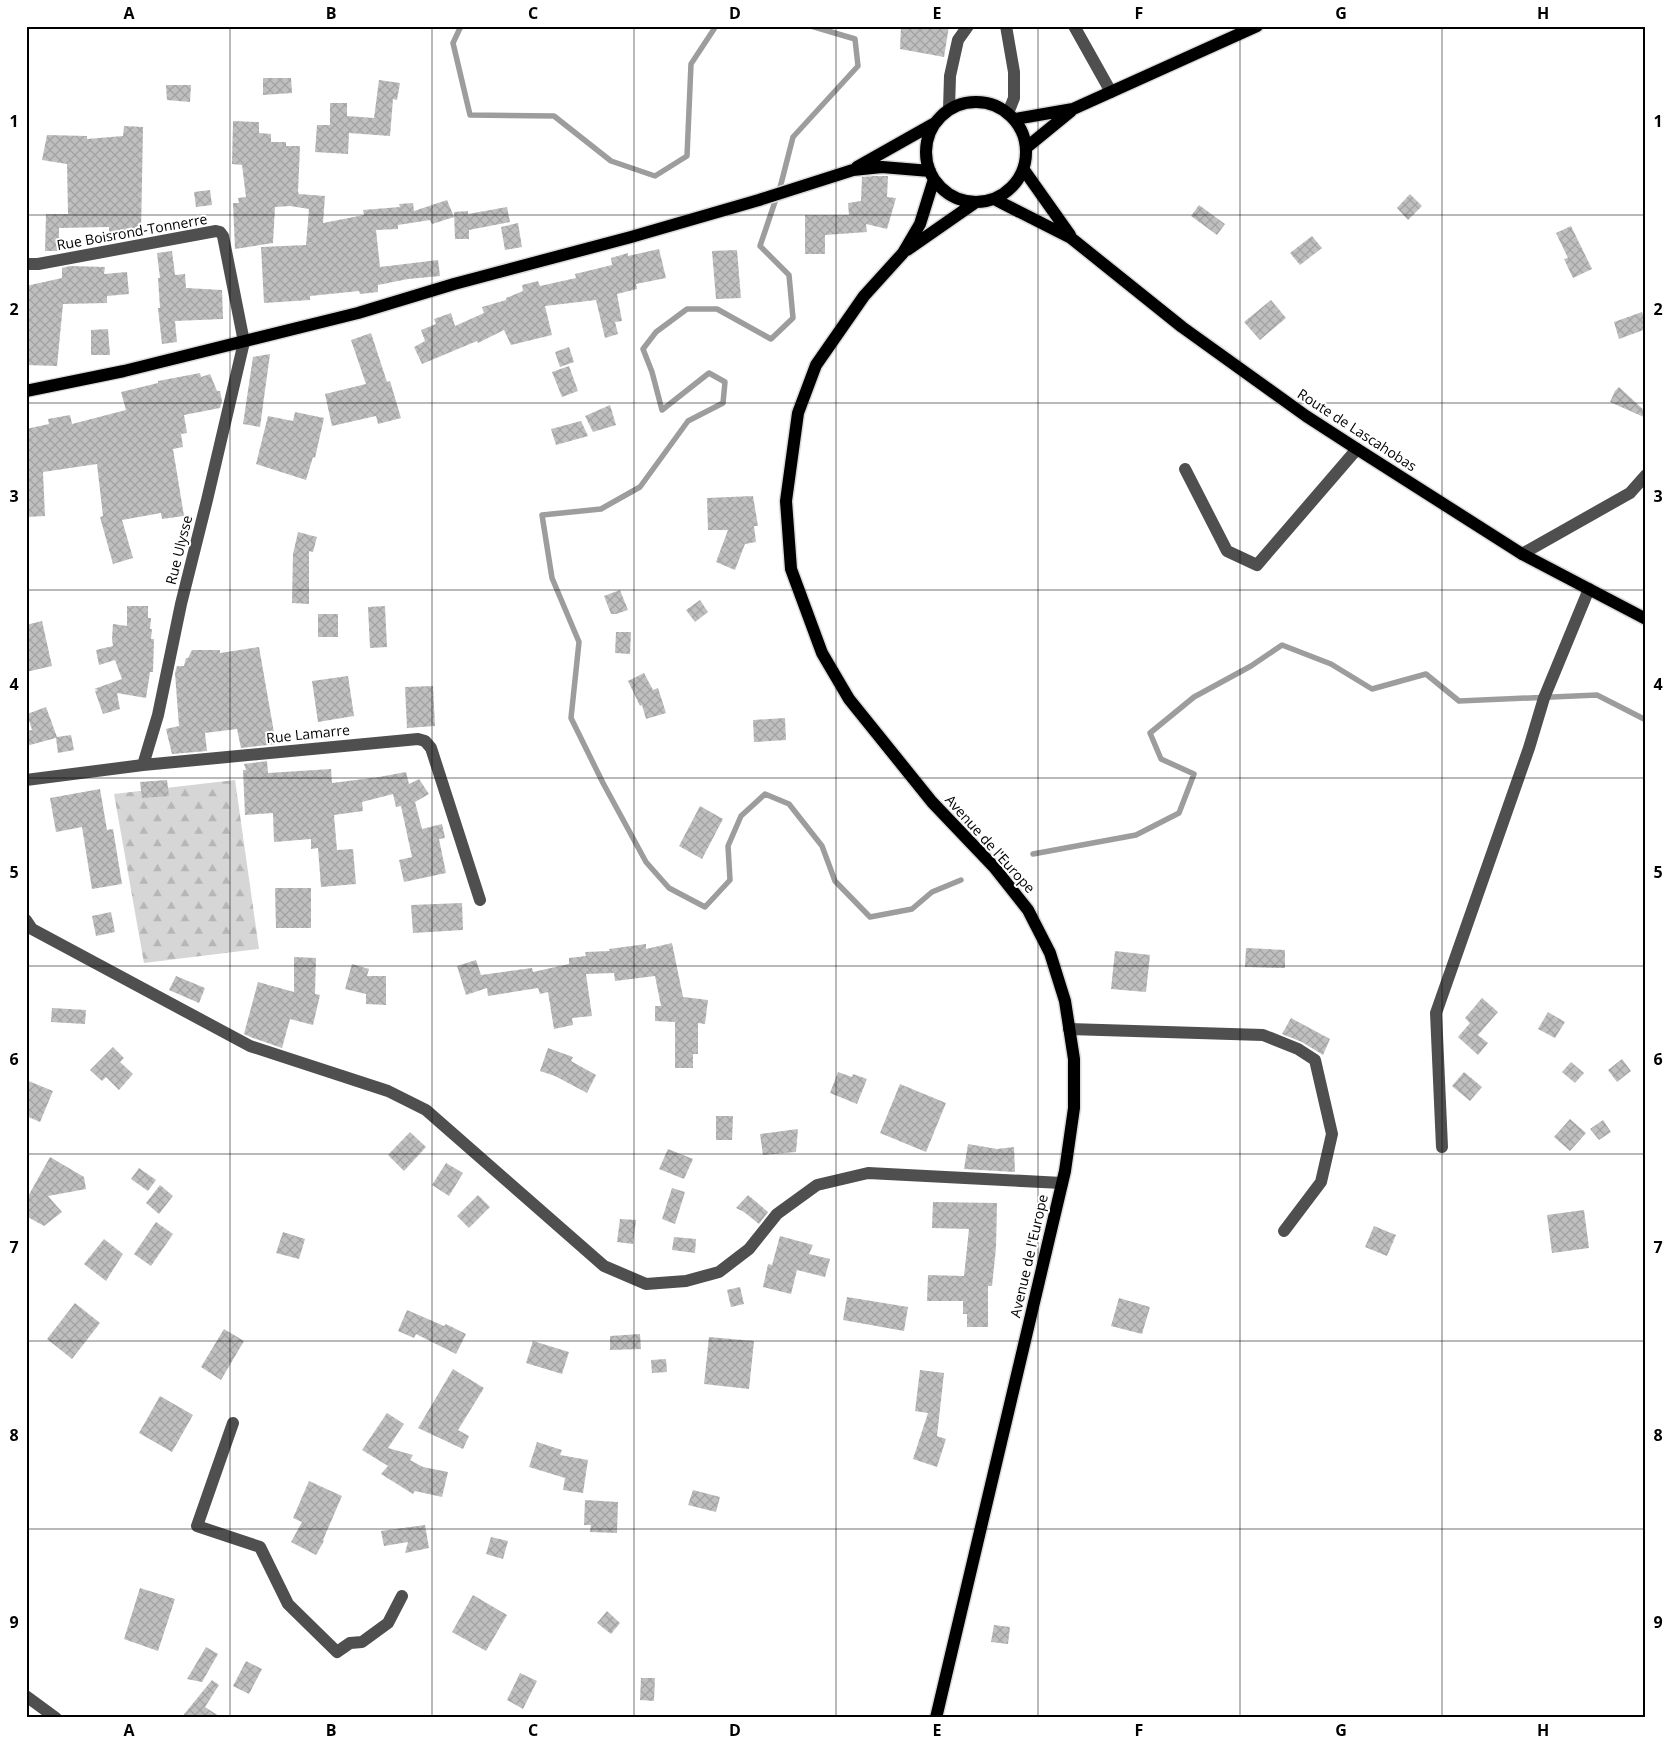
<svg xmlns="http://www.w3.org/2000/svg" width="1672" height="1744" font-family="'Open Sans',sans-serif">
  <defs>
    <pattern id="forest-firs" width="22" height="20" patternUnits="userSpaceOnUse" patternTransform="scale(1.25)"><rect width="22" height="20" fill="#d6d6d6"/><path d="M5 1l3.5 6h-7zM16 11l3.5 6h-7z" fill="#b6b6b6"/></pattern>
    <pattern id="building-cross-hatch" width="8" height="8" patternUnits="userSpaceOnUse" patternTransform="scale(1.25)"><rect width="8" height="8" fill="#bfbfbf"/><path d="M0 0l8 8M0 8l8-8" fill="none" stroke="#a2a2a2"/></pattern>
  </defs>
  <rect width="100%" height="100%" fill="#fff"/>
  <path fill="url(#forest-firs)" d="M235,780L259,949L144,963L114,794Z"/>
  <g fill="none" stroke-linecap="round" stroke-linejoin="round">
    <path stroke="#9d9d9d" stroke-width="5.5" d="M461,26L453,43L470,115L554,116L611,161L655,176L687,156L691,64L716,26
      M811,26L855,39L858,66L793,137L781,184L760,246L789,275L793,318L771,339L717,309H687L656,332L643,349L652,372L662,410L709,373L725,382L723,403L688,421L640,487L601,509L542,515L552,578L579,642L571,718L603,783L646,862L669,888L705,907L730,880L728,846L741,816L765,794L789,804L822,846L835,881L870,917L912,909L932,892L961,880
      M1033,854L1136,835L1179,813L1194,774L1161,759L1150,733L1194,697L1251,666L1282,645L1331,664L1372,689L1426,674L1459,701L1597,695L1646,720"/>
  </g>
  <path fill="url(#building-cross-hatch)" d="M901,26H949L944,57L900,49Z
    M263,78H291L292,93L263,95Z
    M379,80L400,83L397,100L393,99L390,136L349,133L348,154L315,152L317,125H330V103H347V116L374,118Z
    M166,85H191L190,102L167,100Z
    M233,121L259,122V133L271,134V142H286V146H300L298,192L299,194L325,196L323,223L364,215L363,210L400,207L399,204L413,203L414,211L447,200L454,217L432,224L430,220L398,225V229L376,230L380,267L438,260L440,276L408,279L378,285V292L360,294L359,291L310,296V300L264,303L261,247L306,245L309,209L290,206L275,207L273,243L235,249L233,203H239L238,198L246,197L242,165L232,164Z
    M124,126L143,127L141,233L109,232V227L59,228V251H45L46,214H68L67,164L42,160L47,135L87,136V139L123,136Z
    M874,176H888L887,197L896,198L887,229L866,224L867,232L825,235V254H805V215H849L848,203L861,201L862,177Z
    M210,190L212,205L196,207L194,192Z
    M1410,194L1422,206L1408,220L1397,208Z
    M1199,205L1225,224L1217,235L1191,216Z
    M507,207L510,222L469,230V239H455L454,212L468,211V214Z
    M518,223L522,247L505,250L501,227Z
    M1571,226L1592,269L1573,278L1564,259L1568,258L1556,233Z
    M1312,236L1322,248L1300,265L1290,253Z
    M659,249L666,278L636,284L637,289L617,294L622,321L615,322L618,334L605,338L596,300L545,306L552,335L511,345L504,330L478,343L477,341L422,364L414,347L425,341L421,330L436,324L434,319L451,313L455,326L484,313L482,307L506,300V298L523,291L522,285L538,281L540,286L576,278L575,274L612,265L611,258L628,253V256Z
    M737,250L741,298L716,299L712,251Z
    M172,251L175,275L185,274L186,288L222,290L223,319L175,321L177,342L162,344L158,308H160L158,278H160L157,253Z
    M70,266L105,267L104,274L127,272L129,294L107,296V303L63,304L57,366L26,365V286L62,278V268Z
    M1271,300L1286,318L1260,340L1244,322Z
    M1642,312L1646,323V329L1619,339L1614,322Z
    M108,329L110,355H91V330Z
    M371,333L387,382L390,381L401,418L378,424L376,416L332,426L325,394L366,384L351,340Z
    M569,347L574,362L560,367L555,352Z
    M270,354L260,427L243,424L253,357Z
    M569,366L578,391L562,397L552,372Z
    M200,373L201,377L210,374L217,391H220L222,401L220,408L184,415L187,433L181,434L183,447L173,449L184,516L162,519L161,513L122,520L133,558L113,564L100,517L103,516L97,464L43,472L45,516L26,517V429L49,424L48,419L70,415L72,424L126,410L121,392L158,383V381Z
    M1619,387L1646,412V418L1610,402L1615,391Z
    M610,405L616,425L593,432L585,416Z
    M295,412L324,418L315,458L313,457L306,480L256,464L268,416L293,421Z
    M581,421L588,436L556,445L551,429Z
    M753,496L758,526H754L756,542L745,544L735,570L716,562L728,530H708L707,498Z
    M298,532L317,537L313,552L309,551V604L292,603L293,554Z
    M620,590L628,610L616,614H611L604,596Z
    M700,600L708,612L695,622L686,610Z
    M127,606H148V618H151L150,629H152L151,639H154L153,672H150L146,698L117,693L120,709L103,714L95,691L98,690L94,689L122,679L115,660L99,665L96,650L113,646L112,639L113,624L127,626Z
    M385,606L387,647L370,648L368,607Z
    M318,614H338V637H318Z
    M42,621L52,666L26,672V625Z
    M616,632H631L630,654L615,653Z
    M259,647L276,744L241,748L237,729L205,733L207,751L172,754L166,729L179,726L175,673L177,666H184L186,658H188L192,650H220V653Z
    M644,673L653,690L658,688L666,713L646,719L642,705L640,706L628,681Z
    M348,676L354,716L318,722L312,681Z
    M433,686L435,726L407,728L405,687Z
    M46,707L57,737L71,735L74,750L58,753L56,738L26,746V731L32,730L27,714Z
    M785,718L786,740L754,742L753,720Z
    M267,761L268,773L331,769L332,783L379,777L406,772L409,784L419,779L429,794L415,802L422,829L442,824L445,838L439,839L446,873L404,882L399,860L412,857L401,806L396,807L393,794L362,802L363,811L334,815L337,850L353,849L356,884L321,887L318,848L311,849V839L274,842L273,813L245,815L243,770H246L244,764Z
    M167,780L169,796L142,798L140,782Z
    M100,789L107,830L113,829L122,884L92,889L82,827L56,832L50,798Z
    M700,806L723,819L702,859L679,846Z
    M275,888H311V928H276Z
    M462,903L463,930L413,933L411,905Z
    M111,912L115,932L96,936L92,916Z
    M672,943L683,997L708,1000L705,1024L698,1023V1054H693V1068H675V1022L655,1021V1006H661L655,976L615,981L614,973L586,974L592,1016L572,1018L573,1025L554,1029L548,992L540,994L538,988L488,996L487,988L466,995L457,966L476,960L481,975L532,968L533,972L569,964V958L586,956L585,952L610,951L609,949L646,944V949Z
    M1246,948L1285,950V968L1245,967Z
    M1115,951L1150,955L1146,992L1111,989Z
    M294,957L316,958L315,994L320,995L313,1025L290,1019L282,1048L253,1038L244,1034L258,982L294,992Z
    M352,964L369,969L367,976H386V1005L366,1004V994L345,989Z
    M176,976L205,988L199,1003L169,990Z
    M1482,998L1498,1012L1478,1035L1488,1043L1478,1055L1458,1037L1470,1023L1465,1018Z
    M52,1008L86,1010L85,1024L51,1022Z
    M1548,1012L1565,1022L1555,1038L1538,1029Z
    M1291,1018L1330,1039L1323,1055L1302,1042L1282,1034Z
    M113,1047L124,1058L120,1062L133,1074L119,1090L106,1077L102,1081L90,1070Z
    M548,1048L573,1057L571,1061L596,1075L587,1093L555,1076L540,1071Z
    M1622,1059L1631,1071L1617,1082L1608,1070Z
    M1571,1062L1584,1073L1575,1083L1562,1072Z
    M838,1072L852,1077L853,1074L867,1079L857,1104L830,1093Z
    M1464,1072L1482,1087L1470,1101L1452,1086Z
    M26,1080L53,1091L40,1122L26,1116Z
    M900,1084L946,1103L926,1152L880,1133Z
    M716,1116H733L732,1140H716Z
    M1570,1119L1586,1133L1570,1151L1554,1137Z
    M1603,1120L1611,1132L1599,1140L1590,1129Z
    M798,1129L796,1152L763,1155L760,1134Z
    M410,1132L426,1147L404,1171L388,1155Z
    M968,1144L997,1149L1014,1147L1015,1172L964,1169Z
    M668,1149L693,1159L684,1179L659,1169Z
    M50,1157L84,1177L86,1189L48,1196L62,1212L44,1226L26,1216V1200Z
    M446,1163L463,1173L449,1196L432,1185Z
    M139,1168L156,1180L148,1191L131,1179Z
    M160,1185L173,1196L159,1214L146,1203Z
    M672,1188L685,1192L675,1224L662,1219Z
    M478,1195L490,1207L469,1228L457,1216Z
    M748,1195L768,1212L759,1224L744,1212L736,1208Z
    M933,1202L997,1203L996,1248L992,1286H988V1327H967V1314H963V1301H927L928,1275L964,1276L969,1229L932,1228Z
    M1584,1210L1589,1248L1552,1253L1547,1215Z
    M620,1219L636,1220L633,1244L617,1242Z
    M156,1222L173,1234L151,1266L134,1254Z
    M1374,1226L1396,1235L1387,1256L1365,1247Z
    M283,1232L305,1239L299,1259L276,1253Z
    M780,1236L813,1245L809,1254L830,1259L825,1277L797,1270L791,1294L763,1287L768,1264L772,1265Z
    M674,1237L696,1239L695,1253L672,1250Z
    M104,1239L123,1254L106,1281L84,1264Z
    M740,1287L744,1304L731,1307L727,1290Z
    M847,1297L908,1307L904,1331L843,1320Z
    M1119,1298L1150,1307L1142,1334L1111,1326Z
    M75,1303L100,1323L72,1359L47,1339Z
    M407,1310L444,1326L446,1324L466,1334L456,1354L416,1334L414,1338L398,1331Z
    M224,1329L244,1341L221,1380L201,1367Z
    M640,1334L641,1349L610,1350V1336Z
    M709,1337L754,1341L749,1389L704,1384Z
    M533,1341L569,1352L562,1374L526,1363Z
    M666,1359L667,1372L652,1373L651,1360Z
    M453,1369L484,1388L458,1430L469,1436L463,1449L418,1428Z
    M920,1370L944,1373L937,1436L946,1439L937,1467L913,1459L928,1413L915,1411Z
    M160,1396L193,1415L172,1452L139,1433Z
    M387,1413L404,1424L388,1448L413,1455L410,1460L423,1467L448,1472L442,1497L415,1491L413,1494L381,1474L388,1466L362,1450Z
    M537,1442L562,1450L560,1455L588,1460L583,1493L563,1490L565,1478L529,1467Z
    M309,1481L342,1496L323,1540L324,1541L316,1555L291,1542L302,1522L293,1518Z
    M693,1490L720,1497L716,1512L688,1505Z
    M585,1500L618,1502L617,1533L590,1532L591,1525H584Z
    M425,1525L429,1548L405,1553L408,1542L384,1546L381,1531Z
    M491,1537L508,1541L503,1559L486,1554Z
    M140,1588L175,1599L158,1651L124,1639Z
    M473,1595L507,1615L486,1651L452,1632Z
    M607,1611L620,1623L611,1634L597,1623Z
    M994,1625L1010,1627L1008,1644L991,1642Z
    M206,1647L218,1654L202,1682L187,1679Z
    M246,1661L262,1669L249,1694L233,1686Z
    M520,1673L537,1681L523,1709L507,1700Z
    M641,1678H655L654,1701L640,1700Z
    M212,1680L219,1685L205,1707L222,1718H181Z"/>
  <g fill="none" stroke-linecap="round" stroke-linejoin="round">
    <g stroke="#dbdbdb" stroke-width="15">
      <path id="major" d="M926 152a50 50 0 1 1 100 0a50 50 0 1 1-100 0Z
        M1015,119L1073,109L1257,26
        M1027,147L1071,111
        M857,167L935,123
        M1024,170L1070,235
        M934,179L920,224L903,253L864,296L816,365L798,413L786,501L791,569L822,653L849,699L932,802L994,867L1028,910L1050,953L1065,1001L1074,1059V1108L1065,1171L936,1718
        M994,199L1071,238L1182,327L1306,416L1357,449L1522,554L1646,619
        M907,250L976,202
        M26,391L124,371L358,313L454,284L631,237L759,200L853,170L882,167L930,171"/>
    </g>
    <path stroke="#4f4f4f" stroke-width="12" d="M1006,26L1014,72V98L1008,113
      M1074,26L1111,92
      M949,109L950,76L958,40L968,26
      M26,264H38L216,231L220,232L223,236L244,342L207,500L181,604L158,715L143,765
      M1185,469L1227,551L1257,565L1357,449
      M1522,554L1630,493L1646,475
      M26,780L143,765L418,739L425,741L431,748L480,900
      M26,920L32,929L250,1046L388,1091L426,1110L604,1266L646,1284L686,1281L719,1272L749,1249L777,1214L817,1185L868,1173L1062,1183
      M1069,1029L1263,1035L1298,1049L1315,1060L1332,1134L1321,1182L1284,1231
      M1442,1147L1436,1013L1529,748L1544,698L1589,589
      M233,1423L197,1526L260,1547L288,1604L337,1652L350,1643L362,1642L388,1623L402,1596
      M26,1696L56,1718"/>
    <use href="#major" stroke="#000" stroke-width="12"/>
  </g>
  <path fill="none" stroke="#000" stroke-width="1" stroke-opacity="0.55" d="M230,26V1718M432,26V1718M634,26V1718M836,26V1718M1038,26V1718M1240,26V1718M1442,26V1718M26,215H1646M26,403H1646M26,590H1646M26,778H1646M26,966H1646M26,1154H1646M26,1341H1646M26,1529H1646"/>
  <g text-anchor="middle" stroke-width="4" stroke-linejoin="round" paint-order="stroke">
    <g font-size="14" fill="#000" stroke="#fff">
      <text transform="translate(132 232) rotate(-10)" y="5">Rue Boisrond-Tonnerre</text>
      <text transform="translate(1357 430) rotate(33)" y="5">Route de Lascahobas</text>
      <text transform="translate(179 550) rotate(-76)" y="5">Rue Ulysse</text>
      <text transform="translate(308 734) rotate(-6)" y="5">Rue Lamarre</text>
      <text transform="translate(990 844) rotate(48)" y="5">Avenue de l'Europe</text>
      <text transform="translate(1029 1256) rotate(-77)" y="5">Avenue de l'Europe</text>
    </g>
  </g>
  <rect width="1672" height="1744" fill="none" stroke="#ffffff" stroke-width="55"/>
  <rect x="28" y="28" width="1616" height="1688" fill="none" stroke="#000" stroke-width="2"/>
  <g font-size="16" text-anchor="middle" font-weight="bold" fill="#000">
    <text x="129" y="19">A</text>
    <text x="331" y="19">B</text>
    <text x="533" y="19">C</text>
    <text x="735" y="19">D</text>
    <text x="937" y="19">E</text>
    <text x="1139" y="19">F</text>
    <text x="1341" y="19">G</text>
    <text x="1543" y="19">H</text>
    <text x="14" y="127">1</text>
    <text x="1658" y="127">1</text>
    <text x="14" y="315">2</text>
    <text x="1658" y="315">2</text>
    <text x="14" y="502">3</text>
    <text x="1658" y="502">3</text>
    <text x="14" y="690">4</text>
    <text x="1658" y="690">4</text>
    <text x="14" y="878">5</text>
    <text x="1658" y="878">5</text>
    <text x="14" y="1065">6</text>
    <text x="1658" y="1065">6</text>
    <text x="14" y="1253">7</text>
    <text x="1658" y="1253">7</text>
    <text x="14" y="1441">8</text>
    <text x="1658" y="1441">8</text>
    <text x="14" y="1628">9</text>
    <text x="1658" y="1628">9</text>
    <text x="129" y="1736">A</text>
    <text x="331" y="1736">B</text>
    <text x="533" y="1736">C</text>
    <text x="735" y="1736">D</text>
    <text x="937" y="1736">E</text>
    <text x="1139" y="1736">F</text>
    <text x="1341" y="1736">G</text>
    <text x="1543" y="1736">H</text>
  </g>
</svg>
